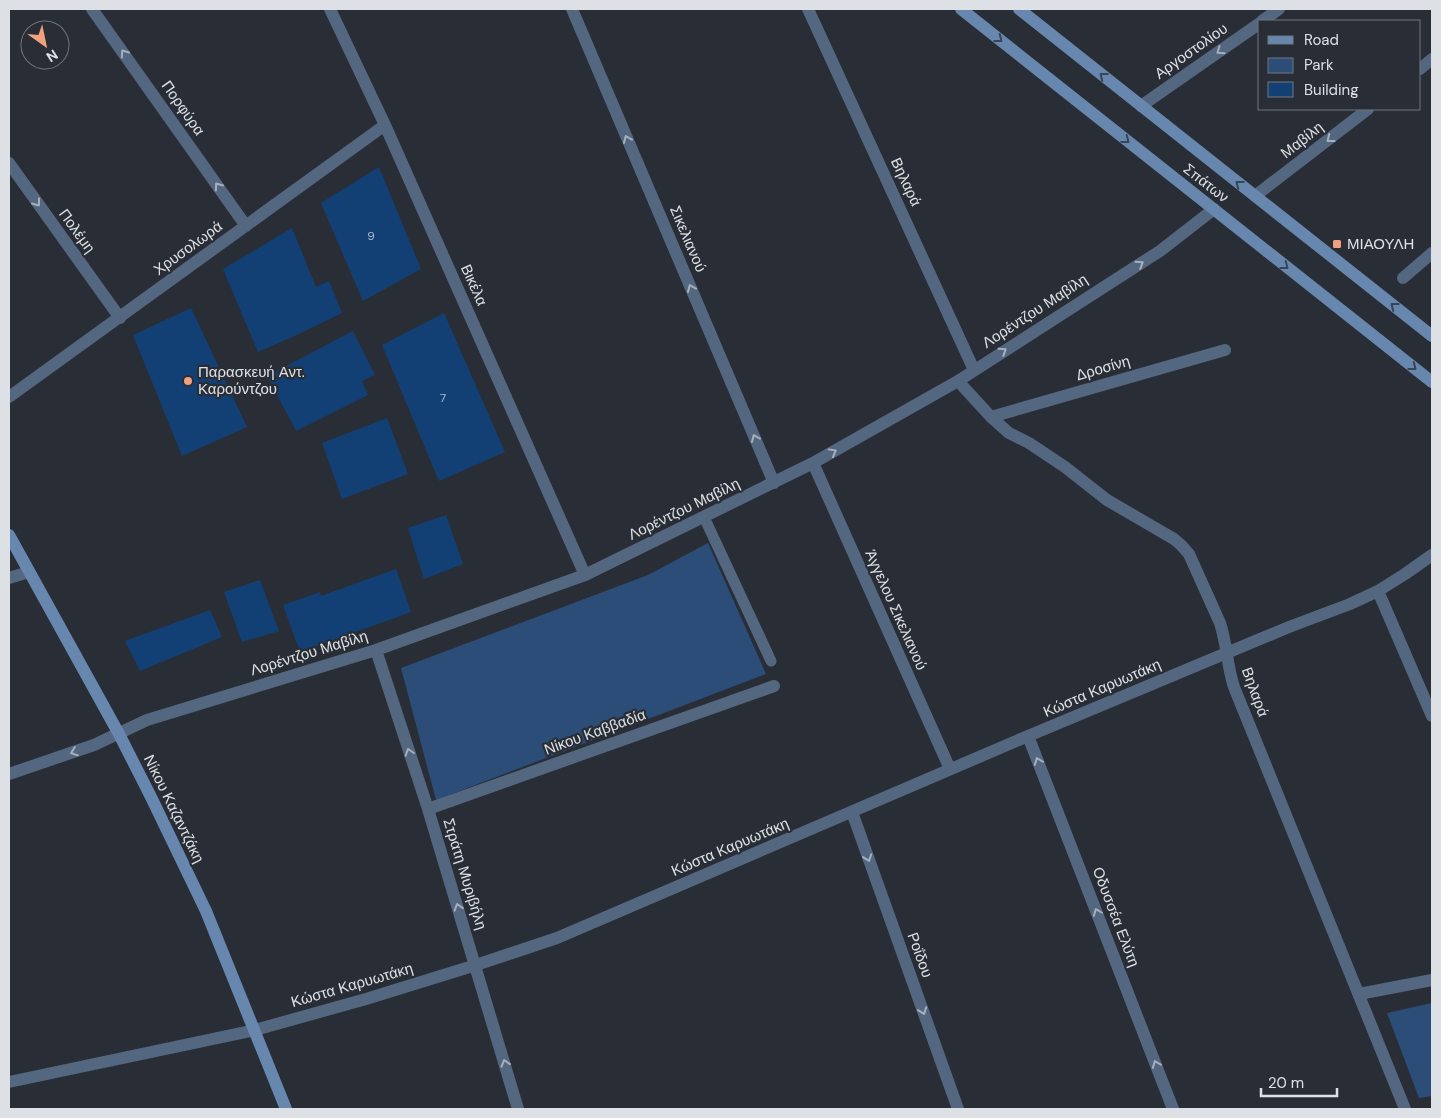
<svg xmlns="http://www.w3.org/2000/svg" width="1441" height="1118" font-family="'DM Sans',sans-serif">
  <rect width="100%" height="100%" fill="#292e36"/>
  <path fill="#2b4d78" d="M708,543L766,674L436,800L401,668L648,575Z
    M1432,1003V1096L1419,1098L1387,1013Z"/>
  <path fill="#124075" d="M379,167L421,269L363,301L321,203Z
    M292,228L316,287L329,281L342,313L299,334L258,352L223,269Z
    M191,308L247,427L182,456L133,335Z
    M444,313L505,452L439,481L382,345Z
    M353,331L375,375L362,381L368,395L296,431L267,376Z
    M387,418L408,474L342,499L322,443Z
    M446,515L463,564L424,579L408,528Z
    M396,569L411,612L300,652L283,605L320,592L321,596Z
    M260,580L279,631L242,642L224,592Z
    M210,610L222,637L140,671L125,641Z"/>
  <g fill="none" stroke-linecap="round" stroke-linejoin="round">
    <path stroke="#546780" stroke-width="11" d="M704,517L771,661"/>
    <path stroke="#546780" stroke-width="12" d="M92,9L246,226
      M330,9L385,125L585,575
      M572,9L774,483
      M808,9L974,370
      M1262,21L1279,9
      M1420,69L1432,59
      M1141,106L1260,23
      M9,163L120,318
      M1255,196L1368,109
      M1403,278L1432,253
      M958,381L991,417L1009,433L1029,443L1065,467L1107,500L1174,539L1181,545L1189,554L1220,623C1227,644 1227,666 1234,687L1405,1109
      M9,397L385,125
      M991,417L1225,350
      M813,463L950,769
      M9,578L29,572
      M1378,591L1432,716
      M376,650L428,809L518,1109
      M1028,736L1173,1109
      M9,774L94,745L147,720L376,650L585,575L813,463L958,381L1160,251L1214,209
      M428,809L774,686
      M852,812L958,1109
      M1359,994L1432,980
      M9,1082L255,1030L366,999L476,965L557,938L1028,736L1289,627L1350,604L1378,591L1405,574L1432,555"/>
    <path stroke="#6887af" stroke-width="12" d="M961,9L1432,382
      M1019,9L1432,336
      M9,535L119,734L151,797L206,911L286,1109"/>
  </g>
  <defs><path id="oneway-chevron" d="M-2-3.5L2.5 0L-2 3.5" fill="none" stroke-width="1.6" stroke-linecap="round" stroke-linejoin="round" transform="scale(1.25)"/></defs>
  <g stroke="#394454">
    <use href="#oneway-chevron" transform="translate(999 39) rotate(38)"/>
    <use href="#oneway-chevron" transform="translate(1103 76) rotate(-142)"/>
    <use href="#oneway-chevron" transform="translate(1126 140) rotate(38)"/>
    <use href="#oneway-chevron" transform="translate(1239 184) rotate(-142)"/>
    <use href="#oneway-chevron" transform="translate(1285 266) rotate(38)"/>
    <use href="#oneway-chevron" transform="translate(1394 306) rotate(-142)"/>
    <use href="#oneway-chevron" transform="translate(1413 367) rotate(38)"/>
  </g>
  <g stroke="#a6b0bd">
    <use href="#oneway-chevron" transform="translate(1220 51) rotate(145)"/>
    <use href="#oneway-chevron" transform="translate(124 53) rotate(-125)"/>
    <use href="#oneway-chevron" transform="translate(627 139) rotate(-113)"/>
    <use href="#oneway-chevron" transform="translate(1330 139) rotate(142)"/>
    <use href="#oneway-chevron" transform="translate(218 186) rotate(-125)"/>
    <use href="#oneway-chevron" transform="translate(37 203) rotate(54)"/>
    <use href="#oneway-chevron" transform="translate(1140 264) rotate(-33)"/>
    <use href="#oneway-chevron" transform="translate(691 288) rotate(-113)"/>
    <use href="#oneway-chevron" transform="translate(1003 351) rotate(-33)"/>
    <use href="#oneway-chevron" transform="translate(755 438) rotate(-113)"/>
    <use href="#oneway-chevron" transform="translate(833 452) rotate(-29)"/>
    <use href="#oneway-chevron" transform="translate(74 752) rotate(161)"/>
    <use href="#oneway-chevron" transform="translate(409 752) rotate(-108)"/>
    <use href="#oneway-chevron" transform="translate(1038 761) rotate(-111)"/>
    <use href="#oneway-chevron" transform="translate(868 858) rotate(70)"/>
    <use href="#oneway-chevron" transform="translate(458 907) rotate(-107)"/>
    <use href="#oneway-chevron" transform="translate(1097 912) rotate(-111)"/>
    <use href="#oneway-chevron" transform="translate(923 1011) rotate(70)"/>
    <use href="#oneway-chevron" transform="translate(505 1063) rotate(-107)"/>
    <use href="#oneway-chevron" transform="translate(1156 1064) rotate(-111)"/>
  </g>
  <g fill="#f1a17d" stroke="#292e36" stroke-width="2">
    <rect x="1332" y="239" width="10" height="10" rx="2.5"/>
    <circle cx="188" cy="381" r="5"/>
  </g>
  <g text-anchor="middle" stroke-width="4.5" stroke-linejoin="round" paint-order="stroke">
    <g font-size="12" fill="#aab9c9">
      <text x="371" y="240">9</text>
      <text x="443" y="402">7</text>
    </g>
    <g font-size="15" fill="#dde1e5" stroke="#292e36">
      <text transform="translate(1191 51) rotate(-35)" y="5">Αργοστολίου</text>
      <text transform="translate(183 108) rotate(55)" y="5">Πορφύρα</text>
      <text transform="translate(1302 140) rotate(-38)" y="5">Μαβίλη</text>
      <text transform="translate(906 182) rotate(65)" y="5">Βηλαρά</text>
      <text transform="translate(1206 183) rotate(38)" y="5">Σπάτων</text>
      <text transform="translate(77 231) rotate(54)" y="5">Πολέμη</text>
      <text transform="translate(688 239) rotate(67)" y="5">Σικελιανού</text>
      <text transform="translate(188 248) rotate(-36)" y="5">Χρυσολωρά</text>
      <text transform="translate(474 285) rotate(66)" y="5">Βικέλα</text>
      <text transform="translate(1035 311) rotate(-33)" y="5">Λορέντζου Μαβίλη</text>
      <text transform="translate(1103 368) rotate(-16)" y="5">Δροσίνη</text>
      <text transform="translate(684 509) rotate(-26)" y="5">Λορέντζου Μαβίλη</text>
      <text transform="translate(896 610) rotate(66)" y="5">Άγγελου Σικελιανού</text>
      <text transform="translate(309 653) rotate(-17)" y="5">Λορέντζου Μαβίλη</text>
      <text transform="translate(1102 688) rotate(-23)" y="5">Κώστα Καρυωτάκη</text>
      <text transform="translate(1255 692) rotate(70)" y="5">Βηλαρά</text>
      <text transform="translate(595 732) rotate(-20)" y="5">Νίκου Καββαδία</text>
      <text transform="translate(174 809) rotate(64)" y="5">Νίκου Καζαντζάκη</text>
      <text transform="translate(730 847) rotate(-23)" y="5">Κώστα Καρυωτάκη</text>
      <text transform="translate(465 874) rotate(73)" y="5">Στράτη Μυριβήλη</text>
      <text transform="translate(1116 917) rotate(69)" y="5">Οδυσσέα Ελύτη</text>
      <text transform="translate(920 955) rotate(70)" y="5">Ροΐδου</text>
      <text transform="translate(352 985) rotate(-16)" y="5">Κώστα Καρυωτάκη</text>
    </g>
    <g font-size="15" fill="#dde1e5" stroke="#292e36" text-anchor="start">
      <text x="1347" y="249">ΜΙΑΟΥΛΗ</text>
      <text x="198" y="377">Παρασκευή Αντ.<tspan x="198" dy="17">Καρούντζου</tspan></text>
    </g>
  </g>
  <rect width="1441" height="1118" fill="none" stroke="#dde1e5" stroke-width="20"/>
  <rect x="1258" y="20" width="162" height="90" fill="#292e36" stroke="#71767c"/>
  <rect x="1268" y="36" width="25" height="8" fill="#6887af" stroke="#71767c"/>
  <text x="1304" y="45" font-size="15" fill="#dde1e5">Road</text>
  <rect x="1268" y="58" width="25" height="15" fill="#2b4d78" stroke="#71767c"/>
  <text x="1304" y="70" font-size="15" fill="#dde1e5">Park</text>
  <rect x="1268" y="82" width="25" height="15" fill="#124075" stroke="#71767c"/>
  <text x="1304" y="95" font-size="15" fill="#dde1e5">Building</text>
  <g transform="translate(45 45) rotate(147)"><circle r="24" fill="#292e36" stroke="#71767c"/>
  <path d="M0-4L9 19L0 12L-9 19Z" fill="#f1a17d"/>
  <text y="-8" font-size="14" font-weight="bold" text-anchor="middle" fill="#dde1e5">N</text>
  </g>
  <path d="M1261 1088v8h76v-8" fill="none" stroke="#dde1e5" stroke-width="2.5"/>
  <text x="1268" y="1088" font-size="15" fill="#dde1e5" stroke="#292e36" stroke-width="4" paint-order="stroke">20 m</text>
</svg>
